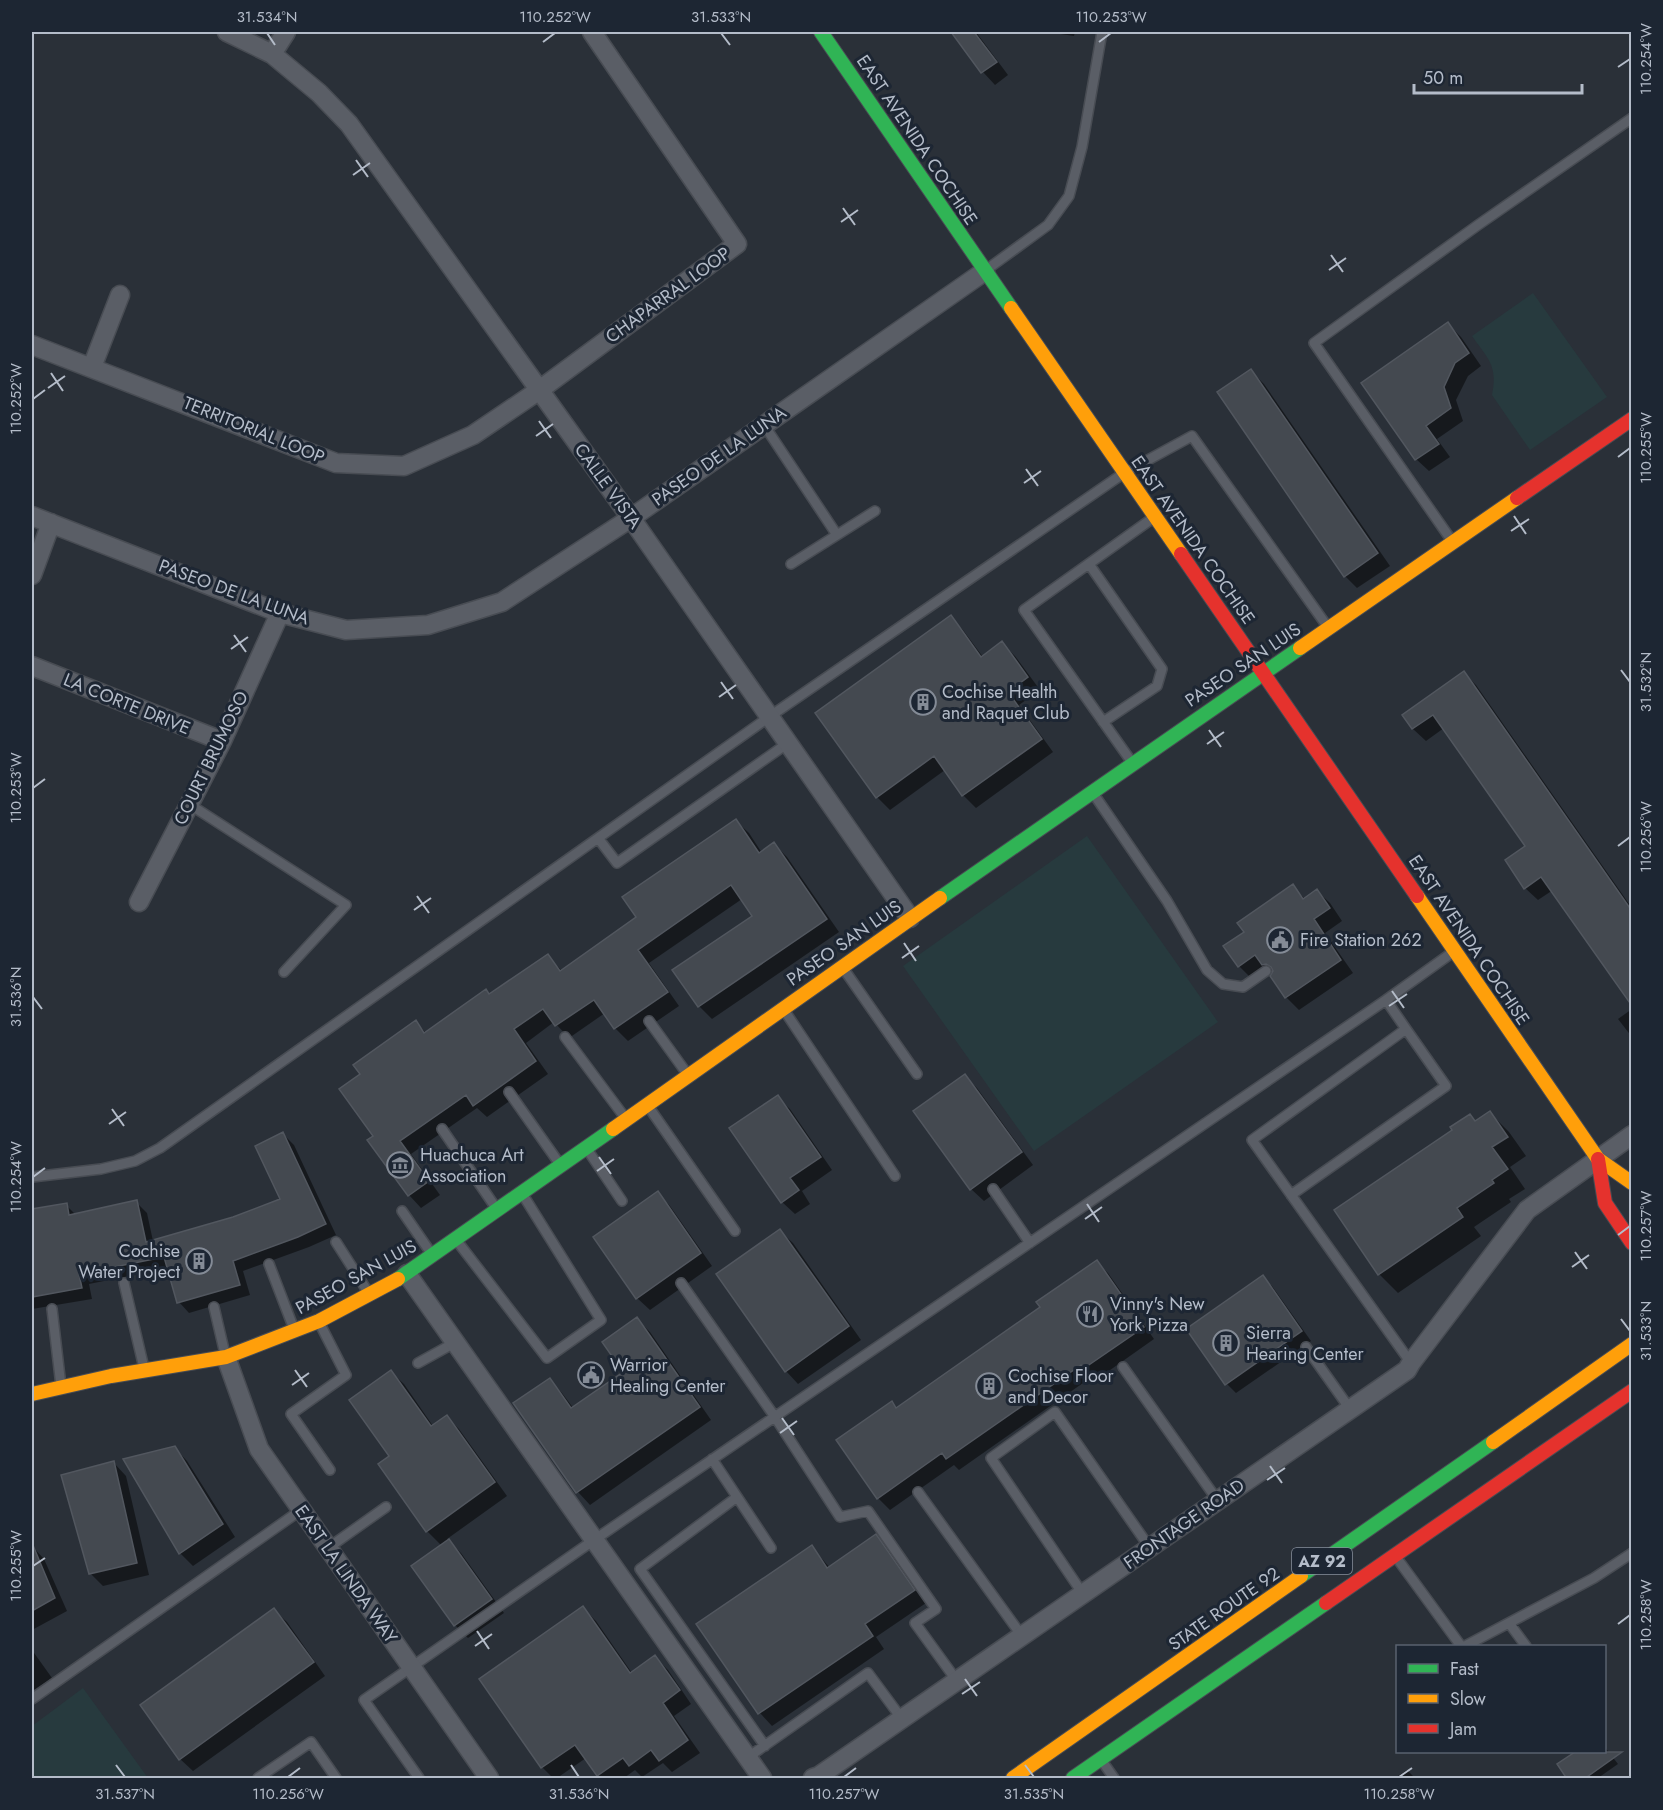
<svg xmlns="http://www.w3.org/2000/svg" width="1663" height="1810" font-family="Jost,sans-serif">
  <rect width="100%" height="100%" fill="#2a3038"/>
  <path fill="#273a3e" d="M1533,293L1607,397L1530,450L1492,395C1498,365 1488,359 1472,336Z
    M1087,836L1218,1022L1034,1151L903,966Z
    M83,1688L148,1778H32V1726Z"/>
  <path fill="#0007" d="M953,32H976L1008,75L995,85L983,72Z
    M1047,32H1075L1074,36Z
    M1448,324L1461,337L1481,366L1468,376L1456,400L1463,421L1437,439L1450,457L1429,471L1416,459Z
    M1251,371L1264,384L1390,566L1357,588L1345,576Z
    M951,617L963,630L983,657L1002,643L1015,656L1040,690L1019,705L1053,752L976,808L963,795L945,770L890,810L877,797Z
    M1464,673L1476,685L1632,908V1003L1553,890L1538,900L1525,888L1527,846L1444,728L1426,741L1413,729L1404,715Z
    M736,821L749,833L762,853L774,844L787,857L839,932L712,1019L699,1006L675,970L754,916L742,899L649,963L679,1006L628,1041L615,1028L605,1013L569,1038L554,1022L526,1043L548,1074L487,1117L477,1108L411,1154L440,1195L421,1208L409,1195L369,1141L376,1136L362,1075L416,1022L426,1033L490,996L548,956L562,971L638,918Z
    M1292,886L1305,899L1317,891L1330,903L1342,921L1325,933L1353,973L1299,1010L1286,997L1272,976L1273,974L1267,968L1252,979L1239,966L1225,946L1246,932Z
    M1632,1009V1037L1618,1019Z
    M965,1076L977,1088L1033,1165L984,1201L971,1189Z
    M777,1097L790,1109L832,1170L802,1191L810,1204L795,1214L782,1202Z
    M1490,1113L1509,1132L1526,1156L1510,1167L1525,1189L1509,1199L1511,1202L1474,1227L1481,1236L1398,1293L1379,1274L1476,1122Z
    M283,1134L294,1145L336,1235L309,1247L243,1271L250,1295L189,1313L179,1302L169,1268L89,1284L92,1299L32,1309V1211L66,1205L76,1215L136,1202L147,1213L153,1241L233,1218L282,1200Z
    M658,1193L670,1206L712,1266L650,1310L637,1298Z
    M780,1231L793,1243L861,1340L798,1384L786,1371Z
    M1096,1262L1108,1273L1154,1339L1096,1380L1093,1376L959,1470L954,1465L890,1510L878,1498L892,1403L897,1409L1042,1307Z
    M1262,1277L1272,1286L1311,1341L1236,1393L1227,1384L1188,1330Z
    M637,1319L650,1332L711,1420L590,1505L578,1492L516,1404L550,1380L562,1393L574,1409L625,1373Z
    M391,1372L404,1384L433,1426L447,1417L459,1429L507,1496L447,1539L461,1553L504,1613L468,1638L455,1625L413,1566L442,1546L427,1531L391,1457Z
    M175,1448L187,1461L235,1537L193,1566L180,1553Z
    M114,1463L126,1476L149,1575L103,1586L90,1573Z
    M876,1536L888,1549L926,1603L876,1637L884,1649L772,1726L760,1713L698,1625L812,1547L830,1568Z
    M32,1546L44,1559L67,1611L32,1630Z
    M583,1608L596,1621L632,1673L655,1657L668,1670L691,1704L674,1716L700,1753L672,1772L663,1763L642,1777L635,1770L624,1778H601L586,1758L557,1778H553L542,1767Z
    M274,1610L287,1622L325,1676L193,1771L180,1759Z
    M32,1650L52,1678L32,1691Z
    M1604,1746L1618,1764L1598,1778H1569L1559,1765L1578,1752H1604Z
    M1407,1770L1415,1778H1395Z"/>
  <path fill="#444950" stroke="#52575f" stroke-width="1.5" d="M951,32H974L997,62L981,73Z
    M1448,322L1469,353L1455,363L1444,387L1451,408L1426,426L1439,444L1415,460L1361,383Z
    M1251,369L1378,553L1344,577L1217,392Z
    M951,615L981,657L1002,641L1028,677L1008,692L1042,739L962,796L934,756L876,798L815,713Z
    M1464,671L1632,911V1006L1541,877L1524,889L1505,860L1525,846L1433,715L1412,729L1402,715Z
    M736,819L759,853L774,842L827,919L698,1007L672,970L752,916L731,885L638,950L668,992L614,1029L594,1000L555,1026L543,1009L514,1029L536,1061L473,1106L466,1095L400,1141L429,1181L408,1196L367,1140L373,1136L339,1089L360,1074L353,1065L416,1020L424,1033L486,989L489,994L548,954L560,971L636,917L622,897Z
    M1293,884L1303,899L1317,889L1330,908L1314,919L1341,960L1285,998L1270,976L1273,971L1271,967L1266,964L1262,965L1255,955L1238,967L1223,946L1244,932L1237,923Z
    M965,1074L1022,1152L970,1190L913,1111Z
    M778,1095L821,1157L790,1178L799,1190L781,1203L729,1128Z
    M1490,1111L1508,1137L1492,1147L1508,1169L1492,1180L1494,1183L1457,1208L1463,1217L1378,1275L1334,1210L1452,1130L1450,1127L1470,1114L1475,1121Z
    M283,1132L326,1224L298,1237L233,1261L240,1285L177,1303L164,1257L79,1274L82,1288L32,1297V1209L67,1203L69,1215L137,1200L146,1242L233,1217L280,1199L255,1146Z
    M658,1191L701,1253L636,1299L593,1237Z
    M780,1229L849,1326L785,1372L716,1274Z
    M1097,1260L1144,1327L1083,1369L1081,1365L946,1459L942,1453L877,1499L836,1440L892,1401L896,1408L1040,1307L1036,1302Z
    M1263,1275L1302,1331L1225,1385L1186,1329Z
    M637,1317L700,1407L576,1493L513,1403L550,1378L571,1408L623,1372L602,1342Z
    M391,1370L431,1426L447,1415L495,1482L426,1532L378,1464L389,1456L349,1400Z
    M175,1446L223,1524L179,1554L123,1459Z
    M114,1461L137,1563L89,1574L61,1475Z
    M876,1534L915,1590L865,1624L873,1636L758,1714L696,1624L812,1545L827,1568Z
    M449,1539L492,1599L454,1626L411,1566Z
    M32,1543L55,1598L32,1611Z
    M583,1606L630,1673L655,1655L680,1690L663,1703L688,1740L659,1761L651,1750L629,1766L623,1758L597,1776L575,1745L541,1768L479,1679Z
    M274,1608L314,1662L179,1760L140,1705Z
    M1575,1752H1622L1584,1779H1567L1557,1764Z"/>
  <g fill="none" stroke-linecap="round" stroke-linejoin="round">
    <g stroke="#484c53" stroke-width="12">
      <path id="lane" d="M986,270L1048,225L1069,196L1082,147L1102,32
        M764,425L837,535L875,511
        M1452,541L1314,343L1478,225L1632,118
        M791,564L837,535
        M1089,564L1162,669L1157,686L1103,722
        M1131,761L1024,610L1153,518
        M1093,793L1167,901L1207,970L1223,984L1243,987L1266,971
        M189,804L346,905L284,972
        M598,838L617,863L788,743
        M843,968L917,1074
        M784,1010L895,1176
        M649,1021L688,1075
        M565,1037L626,1119
        M509,1092L559,1163
        M648,1106L735,1231
        M442,1129L496,1208
        M587,1149L622,1201
        M32,1177L101,1169L135,1161L160,1148L769,717L1124,473L1192,436L1327,626
        M993,1189L1030,1243
        M1291,1195L1446,1086L1406,1029
        M402,1211L431,1253
        M457,1241L547,1358L601,1320L523,1195
        M336,1242L368,1292
        M269,1264L294,1329
        M124,1283L144,1368
        M681,1283L775,1417L840,1517L868,1511L936,1609L915,1623L957,1681
        M214,1307L225,1354
        M52,1309L61,1386
        M320,1324L346,1375L291,1414L330,1470
        M1306,1347L1350,1409
        M418,1363L456,1342
        M1411,1363L1252,1140L1406,1029L1386,1000L1453,952
        M1123,1367L1218,1501
        M712,1459L771,1548
        M918,1492L1022,1636
        M737,1497L640,1569L765,1746
        M328,1548L386,1507
        M1396,1557L1461,1646
        M1083,1594L991,1458L1055,1412L1150,1548
        M1509,1623L1526,1646
        M1465,1646L1594,1578L1632,1553
        M32,1699L301,1510
        M747,1758L868,1673L902,1719
        M1102,1761L1114,1778
        M258,1778L311,1742L336,1778
        M419,1778L364,1700L594,1540L1386,1000"/>
    </g>
    <g stroke="#484c53" stroke-width="21">
      <path id="street" d="M227,32L272,54L319,93L349,124L631,518L910,918
        M272,54L286,32
        M32,345L336,463L404,466L473,435L538,391L737,244L592,32
        M92,367L120,295
        M32,516L280,613L346,630L428,625L502,602L631,518L985,271
        M32,575L51,523
        M32,666L222,741
        M139,902L222,741L280,613
        M407,1274L762,1778
        M226,1357L259,1449L489,1778
        M813,1778L819,1776L1407,1370L1411,1363L1527,1210L1632,1135"/>
    </g>
    <g stroke="#484c53" stroke-width="16">
      <path id="fast" d="M821,32L1011,308
        M940,898L1300,648
        M398,1279L613,1129
        M1301,1576L1493,1442
        M1073,1778L1326,1603"/>
    </g>
    <g stroke="#484c53" stroke-width="16">
      <path id="slow" d="M1011,308L1181,554
        M1300,648L1517,498
        M1417,896L1598,1159L1632,1183
        M613,1129L940,898
        M32,1394L111,1376L226,1357L319,1321L398,1279
        M1493,1442L1632,1344
        M1013,1778L1301,1576"/>
    </g>
    <g stroke="#484c53" stroke-width="16">
      <path id="jam" d="M1517,498L1632,419
        M1181,554L1417,896
        M1598,1159L1605,1203L1632,1243
        M1326,1603L1632,1391"/>
    </g>
    <use href="#lane" stroke="#5a5e66" stroke-width="9"/>
    <use href="#street" stroke="#5a5e66" stroke-width="18"/>
    <use href="#fast" stroke="#30b455" stroke-width="14"/>
    <use href="#slow" stroke="#ff9f0a" stroke-width="14"/>
    <use href="#jam" stroke="#e5322d" stroke-width="14"/>
  </g>
  <path fill="none" stroke="#b4bcc9" stroke-width="2" d="M267,33L275,45M721,33L730,45M543,42L555,33M1099,42L1111,33M1618,67L1630,59M356,160L368,177M353,175L370,163M843,208L855,225M841,222L858,210M1331,255L1343,272M1329,270L1346,258M51,373L63,391M48,388L65,376M33,399L45,390M539,421L551,438M536,436L553,424M1618,457L1630,448M1026,469L1038,486M1024,483L1041,471M1514,516L1526,534M1511,531L1529,519M234,635L246,652M231,649L248,637M1621,670L1630,682M721,682L733,699M719,697L736,685M1209,730L1221,747M1207,744L1224,732M33,788L45,779M1618,846L1630,837M417,896L429,913M414,910L431,898M904,943L916,961M902,958L919,946M1392,991L1404,1008M33,997L42,1009M1389,1006L1407,994M112,1109L124,1126M109,1124L126,1112M599,1157L611,1174M597,1171L614,1159M33,1177L45,1168M1087,1204L1099,1222M1085,1219L1102,1207M1618,1235L1630,1226M1575,1252L1587,1269M1572,1267L1589,1255M1621,1319L1630,1331M295,1370L307,1387M292,1385L309,1373M782,1418L794,1435M780,1433L797,1421M1270,1466L1282,1483M1267,1480L1285,1468M33,1566L45,1558M1618,1624L1630,1615M477,1631L489,1649M475,1646L492,1634M965,1679L977,1696M962,1694L980,1682M116,1765L125,1777M571,1765L579,1777M1025,1765L1034,1777M288,1777L300,1768M844,1777L856,1768M1399,1777L1412,1768"/>
  <defs>
    <g id="building-ring" transform="scale(1.35)"><circle r="9.5" fill="#1d2633" stroke="#848b96" stroke-width="1.5"/><path d="M-4-6H4V6H1V3H-1V6H-4ZM-2.5-4.3h1.7v1.8h-1.7ZM.8-4.3h1.7v1.8H.8ZM-2.5-1h1.7V.8h-1.7ZM.8-1h1.7V.8H.8Z" fill="#848b96"/></g>
    <g id="civic-ring" transform="scale(1.35)"><circle r="9.5" fill="#1d2633" stroke="#848b96" stroke-width="1.5"/><path d="M-.6-6.5H3V-4.5H.6V-3L4-1V1h2V6H-6V1h2V-1L-.6-3ZM-1.2 2.5V6h2.4V2.5Z" fill="#848b96"/></g>
    <g id="museum-ring" transform="scale(1.35)"><circle r="9.5" fill="#1d2633" stroke="#848b96" stroke-width="1.5"/><path d="M0-6L6-3V-2H-6V-3ZM-5-1h2V3h-2ZM-1-1h2V3h-2ZM3-1h2V3H3ZM-6 4H6V6H-6Z" fill="#848b96"/></g>
    <g id="restaurant-ring" transform="scale(1.35)"><circle r="9.5" fill="#1d2633" stroke="#848b96" stroke-width="1.5"/><path d="M-5-6h1v4h1v-4h1v4h1v-4h1v5L-1.5 .5V6h-2V.5L-5-1ZM5-6V6H3V1.5H1.5Q1.5-4 5-6Z" fill="#848b96"/></g>
  </defs>
  <g fill-rule="evenodd">
    <use href="#building-ring" x="923" y="702"/>
    <use href="#civic-ring" x="1280" y="940"/>
    <use href="#museum-ring" x="400" y="1165"/>
    <use href="#building-ring" x="199" y="1261"/>
    <use href="#restaurant-ring" x="1090" y="1314"/>
    <use href="#building-ring" x="1226" y="1343"/>
    <use href="#civic-ring" x="591" y="1375"/>
    <use href="#building-ring" x="989" y="1386"/>
  </g>
  <g text-anchor="middle" stroke-width="6" stroke-linejoin="round" paint-order="stroke">
    <rect fill="#1d2633" stroke="#878f9c" stroke-width="1.5" x="1292" y="1548" width="60" height="26" rx="4.5"/>
    <g font-size="16" font-weight="bold" fill="#b4bcc9">
      <text x="1322" y="1567">AZ 92</text>
    </g>
    <g font-size="18" fill="#b4bcc9" stroke="#1d2633">
      <text transform="translate(917 140) rotate(56)" y="6">EAST AVENIDA COCHISE</text>
      <text transform="translate(668 295) rotate(-36)" y="6">CHAPARRAL LOOP</text>
      <text transform="translate(254 430) rotate(22)" y="6">TERRITORIAL LOOP</text>
      <text transform="translate(719 456) rotate(-35)" y="6">PASEO DE LA LUNA</text>
      <text transform="translate(608 486) rotate(54)" y="6">CALLE VISTA</text>
      <text transform="translate(1193 540) rotate(55)" y="6">EAST AVENIDA COCHISE</text>
      <text transform="translate(234 592) rotate(20)" y="6">PASEO DE LA LUNA</text>
      <text transform="translate(1243 665) rotate(-34)" y="6">PASEO SAN LUIS</text>
      <text transform="translate(127 704) rotate(22)" y="6">LA CORTE DRIVE</text>
      <text transform="translate(211 758) rotate(-64)" y="6">COURT BRUMOSO</text>
      <text transform="translate(1469 940) rotate(56)" y="6">EAST AVENIDA COCHISE</text>
      <text transform="translate(844 943) rotate(-35)" y="6">PASEO SAN LUIS</text>
      <text transform="translate(356 1277) rotate(-29)" y="6">PASEO SAN LUIS</text>
      <text transform="translate(1184 1524) rotate(-35)" y="6">FRONTAGE ROAD</text>
      <text transform="translate(346 1574) rotate(55)" y="6">EAST LA LINDA WAY</text>
      <text transform="translate(1224 1609) rotate(-35)" y="6">STATE ROUTE 92</text>
    </g>
    <g font-size="18" fill="#b4bcc9" stroke="#1d2633" text-anchor="start">
      <text x="942" y="698">Cochise Health<tspan x="942" dy="21">and Raquet Club</tspan></text>
      <text x="1300" y="946">Fire Station 262</text>
      <text x="420" y="1161">Huachuca Art<tspan x="420" dy="21">Association</tspan></text>
      <text x="180" y="1257" text-anchor="end">Cochise<tspan x="180" dy="21">Water Project</tspan></text>
      <text x="1110" y="1310">Vinny's New<tspan x="1110" dy="21">York Pizza</tspan></text>
      <text x="1246" y="1339">Sierra<tspan x="1246" dy="21">Hearing Center</tspan></text>
      <text x="610" y="1371">Warrior<tspan x="610" dy="21">Healing Center</tspan></text>
      <text x="1008" y="1382">Cochise Floor<tspan x="1008" dy="21">and Decor</tspan></text>
    </g>
  </g>
  <rect width="1663" height="1810" fill="none" stroke="#1d2633" stroke-width="66"/>
  <rect x="1396" y="1645" width="210" height="108" fill="#1d2633" stroke="#59626f" stroke-width="1.5"/>
  <rect x="1408" y="1664" width="30" height="9" fill="#30b455" stroke="#59626f" stroke-width="1.5"/>
  <text x="1450" y="1675" font-size="18" fill="#b4bcc9">Fast</text>
  <rect x="1408" y="1694" width="30" height="9" fill="#ff9f0a" stroke="#59626f" stroke-width="1.5"/>
  <text x="1450" y="1705" font-size="18" fill="#b4bcc9">Slow</text>
  <rect x="1408" y="1724" width="30" height="9" fill="#e5322d" stroke="#59626f" stroke-width="1.5"/>
  <text x="1450" y="1735" font-size="18" fill="#b4bcc9">Jam</text>
  <path d="M1414 84v9h168v-9" fill="none" stroke="#b4bcc9" stroke-width="3"/>
  <text x="1423" y="84" font-size="18" fill="#b4bcc9" stroke="#1d2633" stroke-width="4.5" paint-order="stroke">50 m</text>
  <rect x="33" y="33" width="1597" height="1744" fill="none" stroke="#b4bcc9" stroke-width="2"/>
  <g font-size="15" text-anchor="middle" fill="#b4bcc9">
    <text x="267" y="22">31.534°N</text>
    <text x="555" y="22">110.252°W</text>
    <text x="721" y="22">31.533°N</text>
    <text x="1111" y="22">110.253°W</text>
    <text transform="translate(1646 59) rotate(-90)" y="5">110.254°W</text>
    <text transform="translate(16 399) rotate(-90)" y="5">110.252°W</text>
    <text transform="translate(1646 448) rotate(-90)" y="5">110.255°W</text>
    <text transform="translate(1646 682) rotate(-90)" y="5">31.532°N</text>
    <text transform="translate(16 788) rotate(-90)" y="5">110.253°W</text>
    <text transform="translate(1646 837) rotate(-90)" y="5">110.256°W</text>
    <text transform="translate(16 997) rotate(-90)" y="5">31.536°N</text>
    <text transform="translate(16 1177) rotate(-90)" y="5">110.254°W</text>
    <text transform="translate(1646 1226) rotate(-90)" y="5">110.257°W</text>
    <text transform="translate(1646 1331) rotate(-90)" y="5">31.533°N</text>
    <text transform="translate(16 1566) rotate(-90)" y="5">110.255°W</text>
    <text transform="translate(1646 1615) rotate(-90)" y="5">110.258°W</text>
    <text x="125" y="1799">31.537°N</text>
    <text x="288" y="1799">110.256°W</text>
    <text x="579" y="1799">31.536°N</text>
    <text x="844" y="1799">110.257°W</text>
    <text x="1034" y="1799">31.535°N</text>
    <text x="1399" y="1799">110.258°W</text>
  </g>
</svg>
